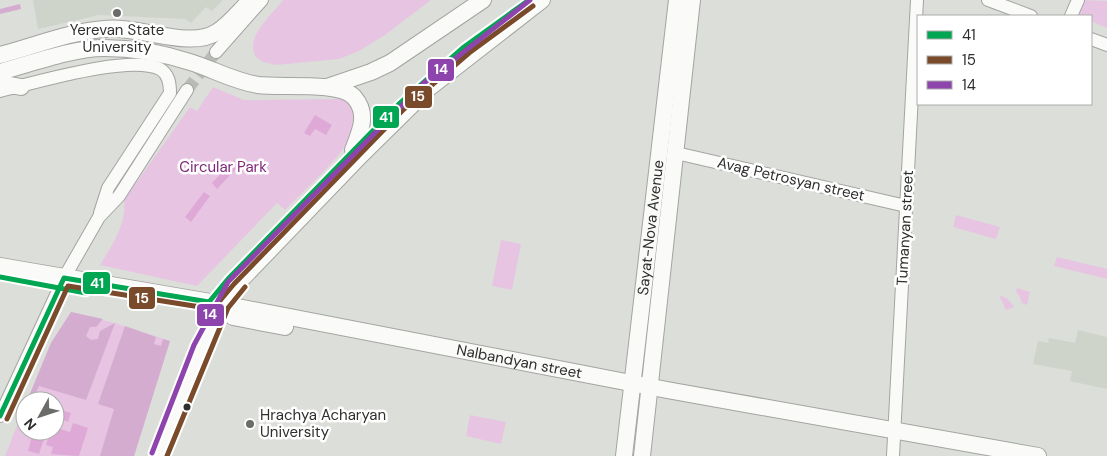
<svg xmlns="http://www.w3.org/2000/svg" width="1107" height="456" font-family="'DM Sans',sans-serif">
  <rect width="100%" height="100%" fill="#dbded9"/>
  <path fill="#ced4c9" d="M33,0H223L212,11L206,7L191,23L185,19L99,15L38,29Z
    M1078,330L1107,337V389L1070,381L1072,371L1033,364L1038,341L1048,343L1049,338L1075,343Z"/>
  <path fill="#e7c5e2" d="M283,0H431L385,35L359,51L339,59L276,65L263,62L256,57C244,37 272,15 283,0Z
    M1084,0L1107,1V28L1091,21V16H1078Z
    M213,87L244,100L344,99L353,105C355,113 357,120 355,128C350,150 302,192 285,210L277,203L197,286L100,265C112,245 127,224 124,200L190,107L197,111Z
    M956,215L1000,227L996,239L953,227Z
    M501,240L521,244L512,290L492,286Z
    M1057,257L1107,269V279L1054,266Z
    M1017,288L1030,292L1027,305L1022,303L1019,295L1016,292Z
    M999,295L1007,298L1014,307L1006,310Z
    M71,312L115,323L170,341L134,456H5L25,405V431H55V401H27L51,343Z
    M470,415L506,422L501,444L466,436Z"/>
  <path fill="#d4accf" d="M20,4L21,9L0,14V9Z
    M71,312L103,319L96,327H90L86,336L91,340L98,339L100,331L115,323L86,400L39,386L32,401H27L51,343Z
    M125,326L156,337L154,344L161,346L163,339L170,341L134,456H100L114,409L98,404Z"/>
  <path fill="#dea9d7" d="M315,115L332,125L326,135L315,129L310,136L304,133Z
    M234,160L239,166L217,189L212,183Z
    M204,192L210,196L191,222L185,217Z
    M55,408L71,413L68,422L63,420L60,429L70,432L73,423L88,428L79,456L51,454L53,447L46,445L48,438L35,433V431H55Z
    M32,436L44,439L39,454L28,451Z"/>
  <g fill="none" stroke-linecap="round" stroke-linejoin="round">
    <path stroke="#b8bbb6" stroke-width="12" stroke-dasharray="12 6" stroke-linecap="butt" d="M187,90L216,52"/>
    <g stroke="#a3a5a1" stroke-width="14">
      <path id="minor" d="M988,0L1031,16
        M1071,16L1078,0
        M1091,39L1107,45
        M216,52L262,0
        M0,91C35,83 129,54 160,69C169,74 170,84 170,93L108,188L100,213
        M676,153L906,206
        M0,416L64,278L99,217L119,196L187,90
        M893,456L917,0"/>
    </g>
    <g stroke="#a3a5a1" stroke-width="18">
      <g id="major">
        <path d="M0,55C35,46 68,32 104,29C139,25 190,50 217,32C230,24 240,10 251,0"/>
        <path d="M0,72C30,64 73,48 104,48C133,48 162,53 190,62C213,69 233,81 258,85C281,88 339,81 354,97C369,114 360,132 353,150"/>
        <path d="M0,83L21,87"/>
        <path d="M327,87L371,72L390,63L483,0"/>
        <path id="s1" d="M0,266L222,304L667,390L1038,456"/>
        <path d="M233,317L285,327"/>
        <path d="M159,456C181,400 200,337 234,287L361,155L429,88L542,0"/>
        <path id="s2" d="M624,456L677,0"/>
        <path d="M642,456L692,0"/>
      </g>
    </g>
    <use href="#minor" stroke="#fafaf9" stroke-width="12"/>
    <use href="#major" stroke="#fafaf9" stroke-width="16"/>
    <g stroke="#fff" stroke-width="9">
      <path id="bus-1" d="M0,277L86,293
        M0,416L64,278L209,302L228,279L399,104L464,47L529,0"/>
    </g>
    <g stroke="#fff" stroke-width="9">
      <path id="bus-2" d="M7,419L68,286L213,309L234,284L404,109L469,53L533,6
        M167,456L228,308L245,287"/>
    </g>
    <g stroke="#fff" stroke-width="9">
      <path id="bus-3" d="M152,453L194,345L228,282L424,83L530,0"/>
    </g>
    <use href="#bus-1" stroke="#00a651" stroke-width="5"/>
    <use href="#bus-2" stroke="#7a4b2a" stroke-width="5"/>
    <use href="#bus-3" stroke="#8e44ad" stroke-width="5"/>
  </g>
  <g fill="#6a6c69" stroke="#fff" stroke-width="2">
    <circle cx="117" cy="13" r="5"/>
    <circle cx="250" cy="424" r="5"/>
  </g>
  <circle fill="#2d2f2c" stroke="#fff" stroke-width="2" cx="187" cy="407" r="4.5"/>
  <g text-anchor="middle" stroke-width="5" stroke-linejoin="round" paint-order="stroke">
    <g font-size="15" fill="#2d2f2c" stroke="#fff">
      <text x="117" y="35">Yerevan State<tspan x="117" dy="17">University</tspan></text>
      <text x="260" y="420" text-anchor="start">Hrachya Acharyan<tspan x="260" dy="17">University</tspan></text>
    </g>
    <g font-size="15" fill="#81287b" stroke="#fff">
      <text x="223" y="172">Circular Park</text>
    </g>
    <g font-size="15" fill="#2d2f2c" stroke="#fff">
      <text transform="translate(791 179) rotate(13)" y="5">Avag Petrosyan street</text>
      <text dy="5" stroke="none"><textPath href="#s2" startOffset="230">Sayat-Nova Avenue</textPath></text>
      <text transform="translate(905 228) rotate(-87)" y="5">Tumanyan street</text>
      <text dy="5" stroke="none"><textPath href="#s1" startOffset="528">Nalbandyan street</textPath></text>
    </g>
  </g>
  <g stroke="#fff" stroke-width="2">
    <rect x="427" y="58" width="28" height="24" rx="5" fill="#8e44ad"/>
    <rect x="404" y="85" width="29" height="24" rx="5" fill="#7a4b2a"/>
    <rect x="372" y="105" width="28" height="24" rx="5" fill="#00a651"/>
    <rect x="82" y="271" width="29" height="24" rx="5" fill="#00a651"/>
    <rect x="128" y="286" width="28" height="24" rx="5" fill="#7a4b2a"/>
    <rect x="196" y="303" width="29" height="24" rx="5" fill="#8e44ad"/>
  </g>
  <g font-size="14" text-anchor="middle" font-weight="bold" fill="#fff">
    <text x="441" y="74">14</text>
    <text x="418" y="101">15</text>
    <text x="386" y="122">41</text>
    <text x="97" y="288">41</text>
    <text x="142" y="303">15</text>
    <text x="210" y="319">14</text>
  </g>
  <rect x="917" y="15" width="175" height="90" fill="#ffffff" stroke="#abacab"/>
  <rect x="927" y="31" width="25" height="8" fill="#00a651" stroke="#abacab"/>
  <text x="962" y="40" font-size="15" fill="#2d2f2c">41</text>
  <rect x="927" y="56" width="25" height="8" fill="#7a4b2a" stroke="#abacab"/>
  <text x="962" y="65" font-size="15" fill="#2d2f2c">15</text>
  <rect x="927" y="81" width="25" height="8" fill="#8e44ad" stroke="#abacab"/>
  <text x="962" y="90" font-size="15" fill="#2d2f2c">14</text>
  <g transform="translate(40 416) rotate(230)"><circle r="24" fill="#ffffff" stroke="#abacab"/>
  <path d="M0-4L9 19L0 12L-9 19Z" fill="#6a6c69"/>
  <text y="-8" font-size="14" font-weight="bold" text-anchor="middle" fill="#2d2f2c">N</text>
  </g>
</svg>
